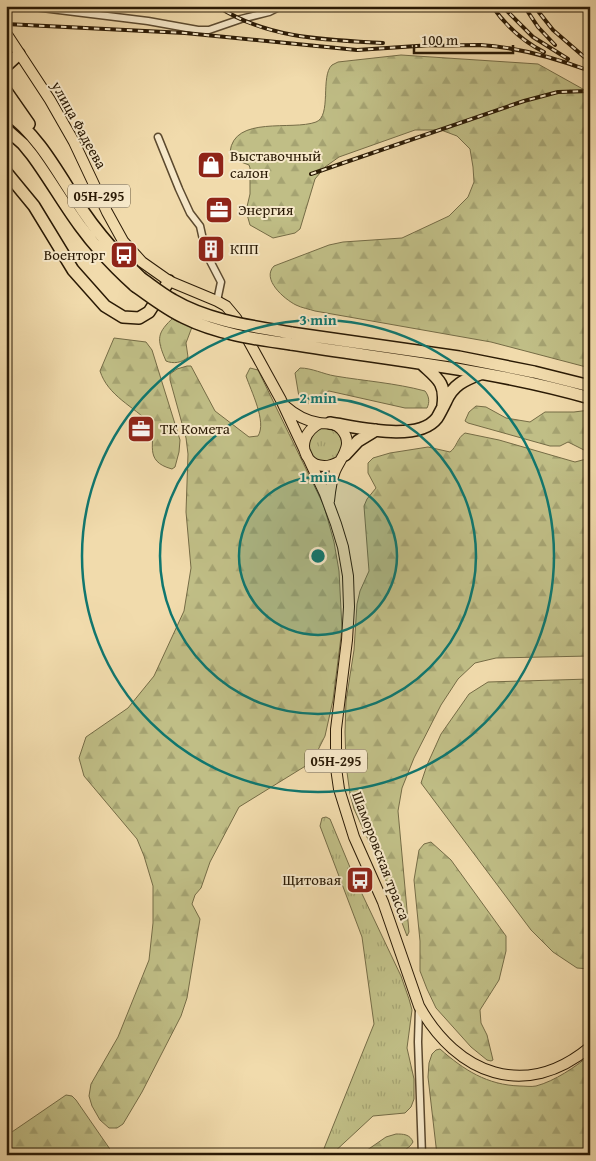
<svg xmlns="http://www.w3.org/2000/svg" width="596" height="1161" font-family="'Gentium Book Plus',serif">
  <defs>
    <pattern id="grass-tufts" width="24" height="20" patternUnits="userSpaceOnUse" patternTransform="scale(1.25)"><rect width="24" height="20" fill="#c0be86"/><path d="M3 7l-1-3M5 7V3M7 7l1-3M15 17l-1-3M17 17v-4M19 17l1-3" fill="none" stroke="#a5a372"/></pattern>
    <pattern id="forest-firs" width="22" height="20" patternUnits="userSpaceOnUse" patternTransform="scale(1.25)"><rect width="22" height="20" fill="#c0be86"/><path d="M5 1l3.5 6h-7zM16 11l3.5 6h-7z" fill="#a5a372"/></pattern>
  </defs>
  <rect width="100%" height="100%" fill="#f1dbac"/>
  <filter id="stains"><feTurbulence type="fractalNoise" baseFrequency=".004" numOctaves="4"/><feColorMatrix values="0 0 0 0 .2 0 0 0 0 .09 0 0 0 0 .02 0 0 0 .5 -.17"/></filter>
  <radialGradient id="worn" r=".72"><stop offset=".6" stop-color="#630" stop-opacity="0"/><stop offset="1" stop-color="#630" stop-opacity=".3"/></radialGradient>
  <path fill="url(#grass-tufts)" stroke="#756c46" d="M308 445a17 17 0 1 1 34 0a17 17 0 1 1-34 0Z
    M326,817L330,819L354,877L401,976L409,999L412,1010L407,1048L414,1079V1099L411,1107L405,1113L373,1116L331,1155H324L323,1151L374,1024L362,937L320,826L322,818Z"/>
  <path fill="url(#forest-firs)" stroke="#756c46" d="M401,55L538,64L590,93V368L491,342L315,311C309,309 302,308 296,305C284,299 261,279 274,266L329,245L343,242L402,238L449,216L468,197L474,182L473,167L470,149L457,136L441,130H415L339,157L325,167L315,179L300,229L295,233L273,238L250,225L246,211L250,194V168L249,165L241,162L230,152C234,115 292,131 316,122C332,116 320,76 332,65C334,64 336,63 338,62Z
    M174,317L191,325L192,327L186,343L188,357C182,363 173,364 166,361C156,338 157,333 174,317Z
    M114,338L146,342L152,350L180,440L179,452L175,467L172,469C142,461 157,442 151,424C133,406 108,396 100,371Z
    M187,366H191L215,411L249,437L258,436C267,422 251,391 246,376L250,368L258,370L324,506L334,542L339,571L342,629L333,700L325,736L312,762L239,807L210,862L201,888L195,895L192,904L200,919L187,998L181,1016L142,1092L123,1124L117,1128H109L100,1120L92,1106L89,1096L91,1084L118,1037L149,960L153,923V886L144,856L137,839L84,776L79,758L86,737L128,708L154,676L184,611L191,568L186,512L188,454L186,438L170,380V374L177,369Z
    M300,368C312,368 323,374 335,376C365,381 395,383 425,391C429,396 430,402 427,408H405L329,391C318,394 316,402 305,404L299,397L295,373Z
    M476,406L486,407L506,418L530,422L545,412H574L590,410V448L584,450L568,442L560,446H550L468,423L465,421L469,412Z
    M465,433L499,440L575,462L590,458V656L496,658L475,663L458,679L441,705L414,758L402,788L398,811L409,932L407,936L382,870L354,809L350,794L346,765L345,732L346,701L354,650L357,604L360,591L369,571L364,506L367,499L376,488L368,473V463L373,458L390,453L428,447L450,452C457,447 457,438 465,433Z
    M590,679V969L577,968L553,952L531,930L421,783L427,765L441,734L469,694L488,682Z
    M431,842L451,860L506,936V951L499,980L480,1010L481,1023L487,1035L493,1060L491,1061L487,1060L471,1047L436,1008L427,989L420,971V941L414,880L419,850L424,844Z
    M440,1049C464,1070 487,1085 520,1086C525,1086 531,1087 536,1086C555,1081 575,1067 590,1055V1155H437L428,1077L429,1063L432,1054L436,1050Z
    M66,1095L72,1096L76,1100L114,1155H6V1136Z
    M396,1134C403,1134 410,1134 413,1142C404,1158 375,1155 360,1155L386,1137Z"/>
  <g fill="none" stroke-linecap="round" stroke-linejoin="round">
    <g stroke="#5c4a2f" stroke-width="9">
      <path id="street" d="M6,6H7
        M26,6L148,21L198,30H209L241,19L269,12L281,6
        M158,137L179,189L190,213L200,226L206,253L221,282L217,301
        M419,1007L418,1042L422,1155"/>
    </g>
    <g stroke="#2a1a05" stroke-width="12">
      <path id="primary" d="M6,33L50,100L74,142L107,212L123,241L142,262L169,281L217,301L226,306L236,318L281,400L325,494L336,524L343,547L348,576L349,607L347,640L336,729V768L339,789L354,837L383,902L419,1006C457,1074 525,1101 590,1047
        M285,406C294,414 306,421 319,423C327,424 334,422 341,429C355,444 341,457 335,471C331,481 330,491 329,501
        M320,423C288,440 309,480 340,461"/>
    </g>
    <g stroke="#2a1a05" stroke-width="14">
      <path id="highway" d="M6,66L19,54
        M6,91L29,124
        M6,112C40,136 60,177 83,211C100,236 119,257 141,278
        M6,129L23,144L32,155C49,178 63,203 80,226C96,248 115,268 135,286
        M6,172L34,206L73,270L105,306L123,317L139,318L149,312L169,281
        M291,333L459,357L534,372L590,386
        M291,344C390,360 493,370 590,398
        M423,365C437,378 446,383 443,405
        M330,423C357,427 418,443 437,418C440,413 443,407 446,401C453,385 464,380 480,374
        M345,455L358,441L376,430"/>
    </g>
    <use href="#street" stroke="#f6e8c9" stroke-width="6"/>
    <use href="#primary" stroke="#f1dbac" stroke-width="10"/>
    <use href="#highway" stroke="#f1dbac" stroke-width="11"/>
    <g stroke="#2a1a05" stroke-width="4">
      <path id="rail" d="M217,6C267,39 326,40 383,43
        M492,6C506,26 522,41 544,52
        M502,6L533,37L568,59
        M524,6L538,27L555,45
        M534,6L553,30L590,62
        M6,24L185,33L357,50L432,45
        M426,45C444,46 462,45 480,45C518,47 555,58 590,71
        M311,174L524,101L558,92L590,91"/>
    </g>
    <use href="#rail" stroke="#f6e8c9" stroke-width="2" stroke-dasharray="5.5" stroke-linecap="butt"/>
    <g stroke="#2a1a05" stroke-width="14" stroke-linecap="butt">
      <path id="highway-bridge" d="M141,278C151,285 162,294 173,300C209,321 251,326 291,333
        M135,286C151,297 166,309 183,317C217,334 254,339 291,344"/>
    </g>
    <use href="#highway-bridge" stroke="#f1dbac" stroke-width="11"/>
  </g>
  <circle cx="318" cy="556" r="79" fill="#0f766e" fill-opacity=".12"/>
  <g fill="none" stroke="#0f766e" stroke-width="2.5">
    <circle cx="318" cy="556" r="79"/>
    <circle cx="318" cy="556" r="158"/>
    <circle cx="318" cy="556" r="236"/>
  </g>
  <defs>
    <g id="shop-square" transform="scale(1.4375)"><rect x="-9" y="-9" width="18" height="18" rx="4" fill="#8f2418" stroke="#f6e8c9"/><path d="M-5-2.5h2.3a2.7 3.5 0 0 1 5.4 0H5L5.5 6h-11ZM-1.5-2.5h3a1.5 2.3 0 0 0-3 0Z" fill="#fff"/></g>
    <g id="office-square" transform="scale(1.4375)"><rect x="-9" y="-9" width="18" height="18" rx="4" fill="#8f2418" stroke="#f6e8c9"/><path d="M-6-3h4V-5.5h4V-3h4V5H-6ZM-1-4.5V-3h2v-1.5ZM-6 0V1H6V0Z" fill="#fff"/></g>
    <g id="building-square" transform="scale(1.4375)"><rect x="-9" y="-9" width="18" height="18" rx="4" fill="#8f2418" stroke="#f6e8c9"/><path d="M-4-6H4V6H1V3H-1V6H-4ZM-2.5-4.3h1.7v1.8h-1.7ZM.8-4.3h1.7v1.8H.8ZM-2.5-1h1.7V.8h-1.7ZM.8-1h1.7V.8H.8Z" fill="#fff"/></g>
    <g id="bus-square" transform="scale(1.4375)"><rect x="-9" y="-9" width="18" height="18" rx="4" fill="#8f2418" stroke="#f6e8c9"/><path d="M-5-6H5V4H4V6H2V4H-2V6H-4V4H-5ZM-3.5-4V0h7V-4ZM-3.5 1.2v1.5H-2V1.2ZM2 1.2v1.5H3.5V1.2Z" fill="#fff"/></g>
  </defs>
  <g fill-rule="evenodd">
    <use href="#shop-square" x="211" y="165"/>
    <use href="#office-square" x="219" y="210"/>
    <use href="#building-square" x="211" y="249"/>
    <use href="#bus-square" x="124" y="255"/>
    <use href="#office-square" x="141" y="429"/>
    <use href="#bus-square" x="360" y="880"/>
  </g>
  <g text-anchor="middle" stroke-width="4" stroke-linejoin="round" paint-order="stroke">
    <g fill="#f6e8c9" stroke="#675840" stroke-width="1">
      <rect x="68" y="184.5" width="62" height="23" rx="4"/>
      <rect x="305" y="749.5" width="62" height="23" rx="4"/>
    </g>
    <g font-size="14" font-weight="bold" fill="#2a1a05">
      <text x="99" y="201">05Н-295</text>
      <text x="336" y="766">05Н-295</text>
    </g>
    <g font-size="15" fill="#2a1a05" stroke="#f6e8c9">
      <text transform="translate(79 125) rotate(61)" y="5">улица Фадеева</text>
      <text transform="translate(381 856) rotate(69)" y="5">Шаморовская трасса</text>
    </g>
    <g font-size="15" fill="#2a1a05" stroke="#f6e8c9" text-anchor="start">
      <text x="230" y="161">Выставочный<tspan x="230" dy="17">салон</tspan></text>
      <text x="238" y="215">Энергия</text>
      <text x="230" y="254">КПП</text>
      <text x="105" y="260" text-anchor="end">Военторг</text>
      <text x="160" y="434">ТК Комета</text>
      <text x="341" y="885" text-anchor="end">Щитовая</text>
    </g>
  </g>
  <circle cx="318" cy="556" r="8" fill="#0f766e" stroke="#f6e8c9" stroke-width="2.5"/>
  <g font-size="15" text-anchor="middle" font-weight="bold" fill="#0f766e" stroke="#f6e8c9" stroke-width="4" stroke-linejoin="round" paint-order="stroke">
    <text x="318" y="325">3 min</text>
    <text x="318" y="403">2 min</text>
    <text x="318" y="482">1 min</text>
  </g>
  <rect width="596" height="1161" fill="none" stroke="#f1dbac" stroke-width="25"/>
  <rect x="8" y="8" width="581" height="1146" fill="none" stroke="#2a1a05" stroke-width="2.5"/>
  <rect x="12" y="12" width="571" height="1136" fill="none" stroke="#2a1a05"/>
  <path d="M414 45v8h99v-8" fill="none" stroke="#2a1a05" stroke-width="2.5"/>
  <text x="421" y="45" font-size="15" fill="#2a1a05" stroke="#f6e8c9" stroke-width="4" paint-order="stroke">100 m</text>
  <rect width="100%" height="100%" filter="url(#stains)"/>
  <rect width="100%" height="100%" fill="url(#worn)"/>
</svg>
